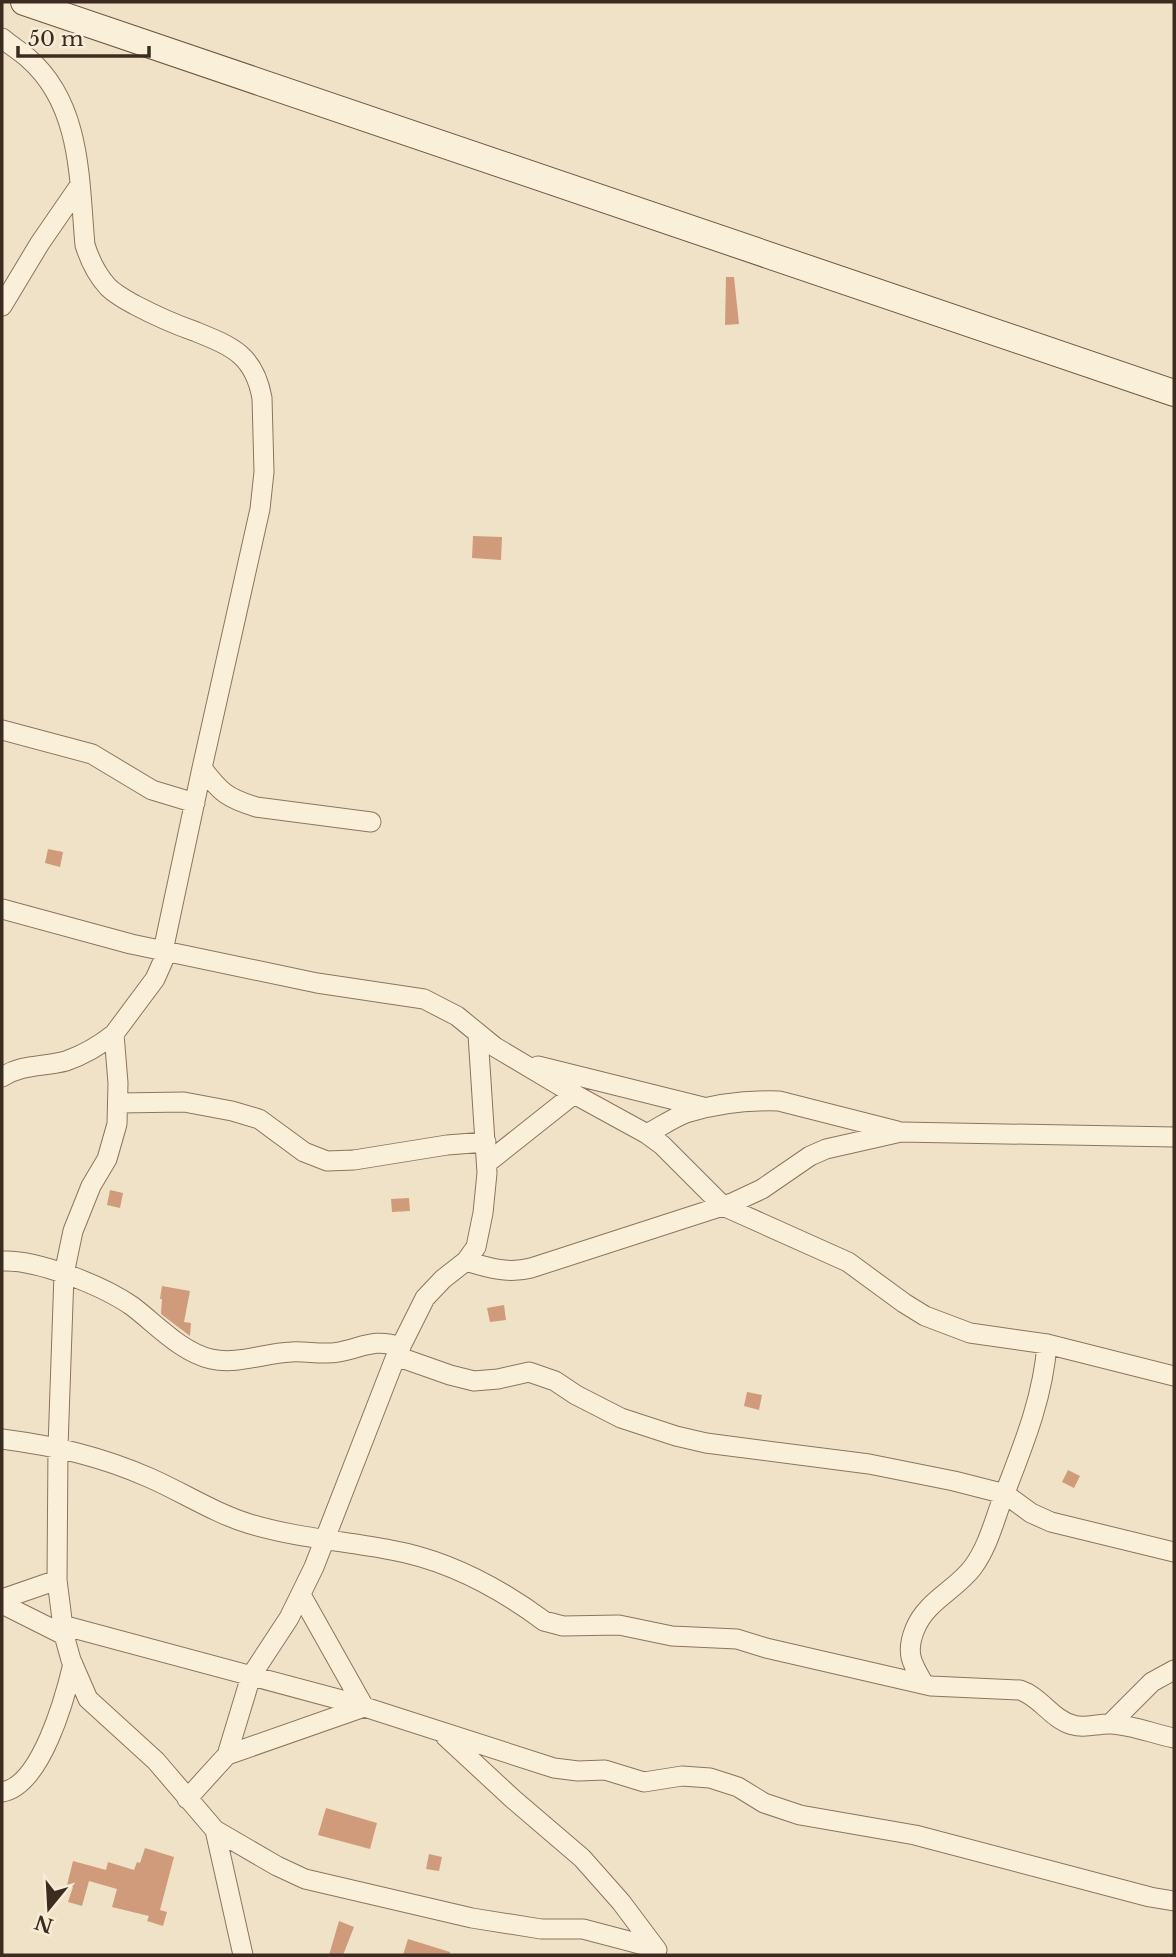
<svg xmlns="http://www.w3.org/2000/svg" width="1176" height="1957" font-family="'Libre Baskerville',serif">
  <rect width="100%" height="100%" fill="#f0e2c6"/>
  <path fill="#d09b7a" d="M726,277H734L739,324L725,325Z
    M473,536L502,537L501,560L472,558Z
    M48,849L63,852L60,867L45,863Z
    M110,1190L123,1193L120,1208L107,1205Z
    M409,1198L410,1211L392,1212L391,1199Z
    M162,1286L190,1291L184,1322L191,1323L190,1336L161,1314L162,1299H160Z
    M504,1305L506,1320L490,1322L487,1308Z
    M747,1392L762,1395L759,1410L744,1406Z
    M1068,1470L1080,1476L1074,1488L1062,1482Z
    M326,1808L377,1823L370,1849L318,1835Z
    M145,1848L174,1857L160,1910L167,1912L163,1926L147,1921L149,1916L112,1907L117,1889L89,1881L82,1906L68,1902L73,1887L67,1885L73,1861L106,1870L108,1862L134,1870L137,1862L140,1863Z
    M429,1854L442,1857L439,1871L426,1869Z
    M339,1921L354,1927L343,1955H329Z
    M408,1939L450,1952V1955H403Z"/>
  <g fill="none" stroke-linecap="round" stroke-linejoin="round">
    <g stroke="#8d745b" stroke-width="21">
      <path id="street" d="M2,38C10,45 20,51 28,58C82,105 79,180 85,245C90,261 97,275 108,287C116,295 126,300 135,305C154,315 174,324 194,331C231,346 254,354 262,398L264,472L260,509L202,768L163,951V961L155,979L114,1034C99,1046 83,1055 66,1061C43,1067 22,1064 2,1077
        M2,306L40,243L80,185
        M2,730L92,754L152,790L195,803
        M202,768C220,792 227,798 256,807L371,822
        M2,909L131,944L317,983L424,999L457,1016L495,1047L574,1094L647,1134L662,1145L723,1206L848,1262L904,1303L925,1316L970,1333L1047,1344L1174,1376
        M114,1034L118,1083L117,1124L107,1159L91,1186L73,1231L64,1274L58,1447L57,1580L64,1635L71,1660L88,1699L156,1761L215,1830L277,1866L305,1879L472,1918L541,1929H583L655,1948
        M538,1066L703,1107
        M119,1103L184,1102L232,1111L259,1119L304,1152L327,1161L354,1160L447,1145L486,1142
        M647,1134C660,1127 673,1118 686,1113C715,1104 749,1100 779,1101L897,1131
        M487,1163L574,1094
        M2,1261C37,1259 103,1286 132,1306C156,1324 181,1352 211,1359C238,1365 264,1353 291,1352C307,1351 323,1355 339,1352C364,1347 374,1338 401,1347
        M466,1261C489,1268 508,1274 531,1268L732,1203L762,1189L810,1156L826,1149L901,1132L1174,1137
        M396,1356L450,1375L474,1381L498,1379L529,1372L555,1381L576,1395L621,1418L676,1436L706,1443L869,1464L954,1481L1005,1494L1031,1513L1051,1522L1174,1552
        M2,1439C55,1446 100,1456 150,1478C184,1493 214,1513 250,1524C297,1538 344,1541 391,1550C448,1560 498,1587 544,1621L563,1626L619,1625L672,1636L737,1639L766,1648L931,1686L1020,1690C1041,1697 1051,1719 1073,1725C1086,1729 1098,1723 1111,1724C1132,1725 1154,1734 1174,1738
        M2,1599L57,1580
        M2,1604L64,1635
        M62,1625L349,1702L554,1768L578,1771L605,1770L644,1782L682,1776L710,1778L738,1787L764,1803L800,1815L915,1835L1150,1897L1174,1901
        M924,1684C912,1664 905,1653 915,1629C926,1601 956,1590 973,1567C987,1548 993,1525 1001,1503C1021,1451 1043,1400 1047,1344
        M1110,1724L1152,1682L1174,1670
        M445,1736L513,1799L582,1858L621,1902L657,1950
        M227,1755L364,1707L301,1595
        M2,1792C41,1786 65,1698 73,1664
        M187,1799L227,1755L251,1676L289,1618L314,1567L396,1356L425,1298L443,1279L466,1261L476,1247L483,1213L487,1173L478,1035
        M215,1830L243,1955"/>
    </g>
    <g stroke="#6f553e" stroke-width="28">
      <path id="secondary" d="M24,2L1174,393"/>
    </g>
    <use href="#street" stroke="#faf0da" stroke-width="19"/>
    <use href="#secondary" stroke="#faf0da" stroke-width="26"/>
  </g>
  <rect width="1176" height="1957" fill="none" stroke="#3c2c1f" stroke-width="7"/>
  <g transform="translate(49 1908) rotate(198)" stroke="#f7edd6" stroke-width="5" paint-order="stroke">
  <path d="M0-5L12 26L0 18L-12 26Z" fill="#3c2c1f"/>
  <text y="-10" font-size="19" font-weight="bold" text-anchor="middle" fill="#3c2c1f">N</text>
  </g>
  <path d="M18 46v10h131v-10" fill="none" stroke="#3c2c1f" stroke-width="3.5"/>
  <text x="28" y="46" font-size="21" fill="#3c2c1f" stroke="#f7edd6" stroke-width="5" paint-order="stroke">50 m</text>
</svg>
